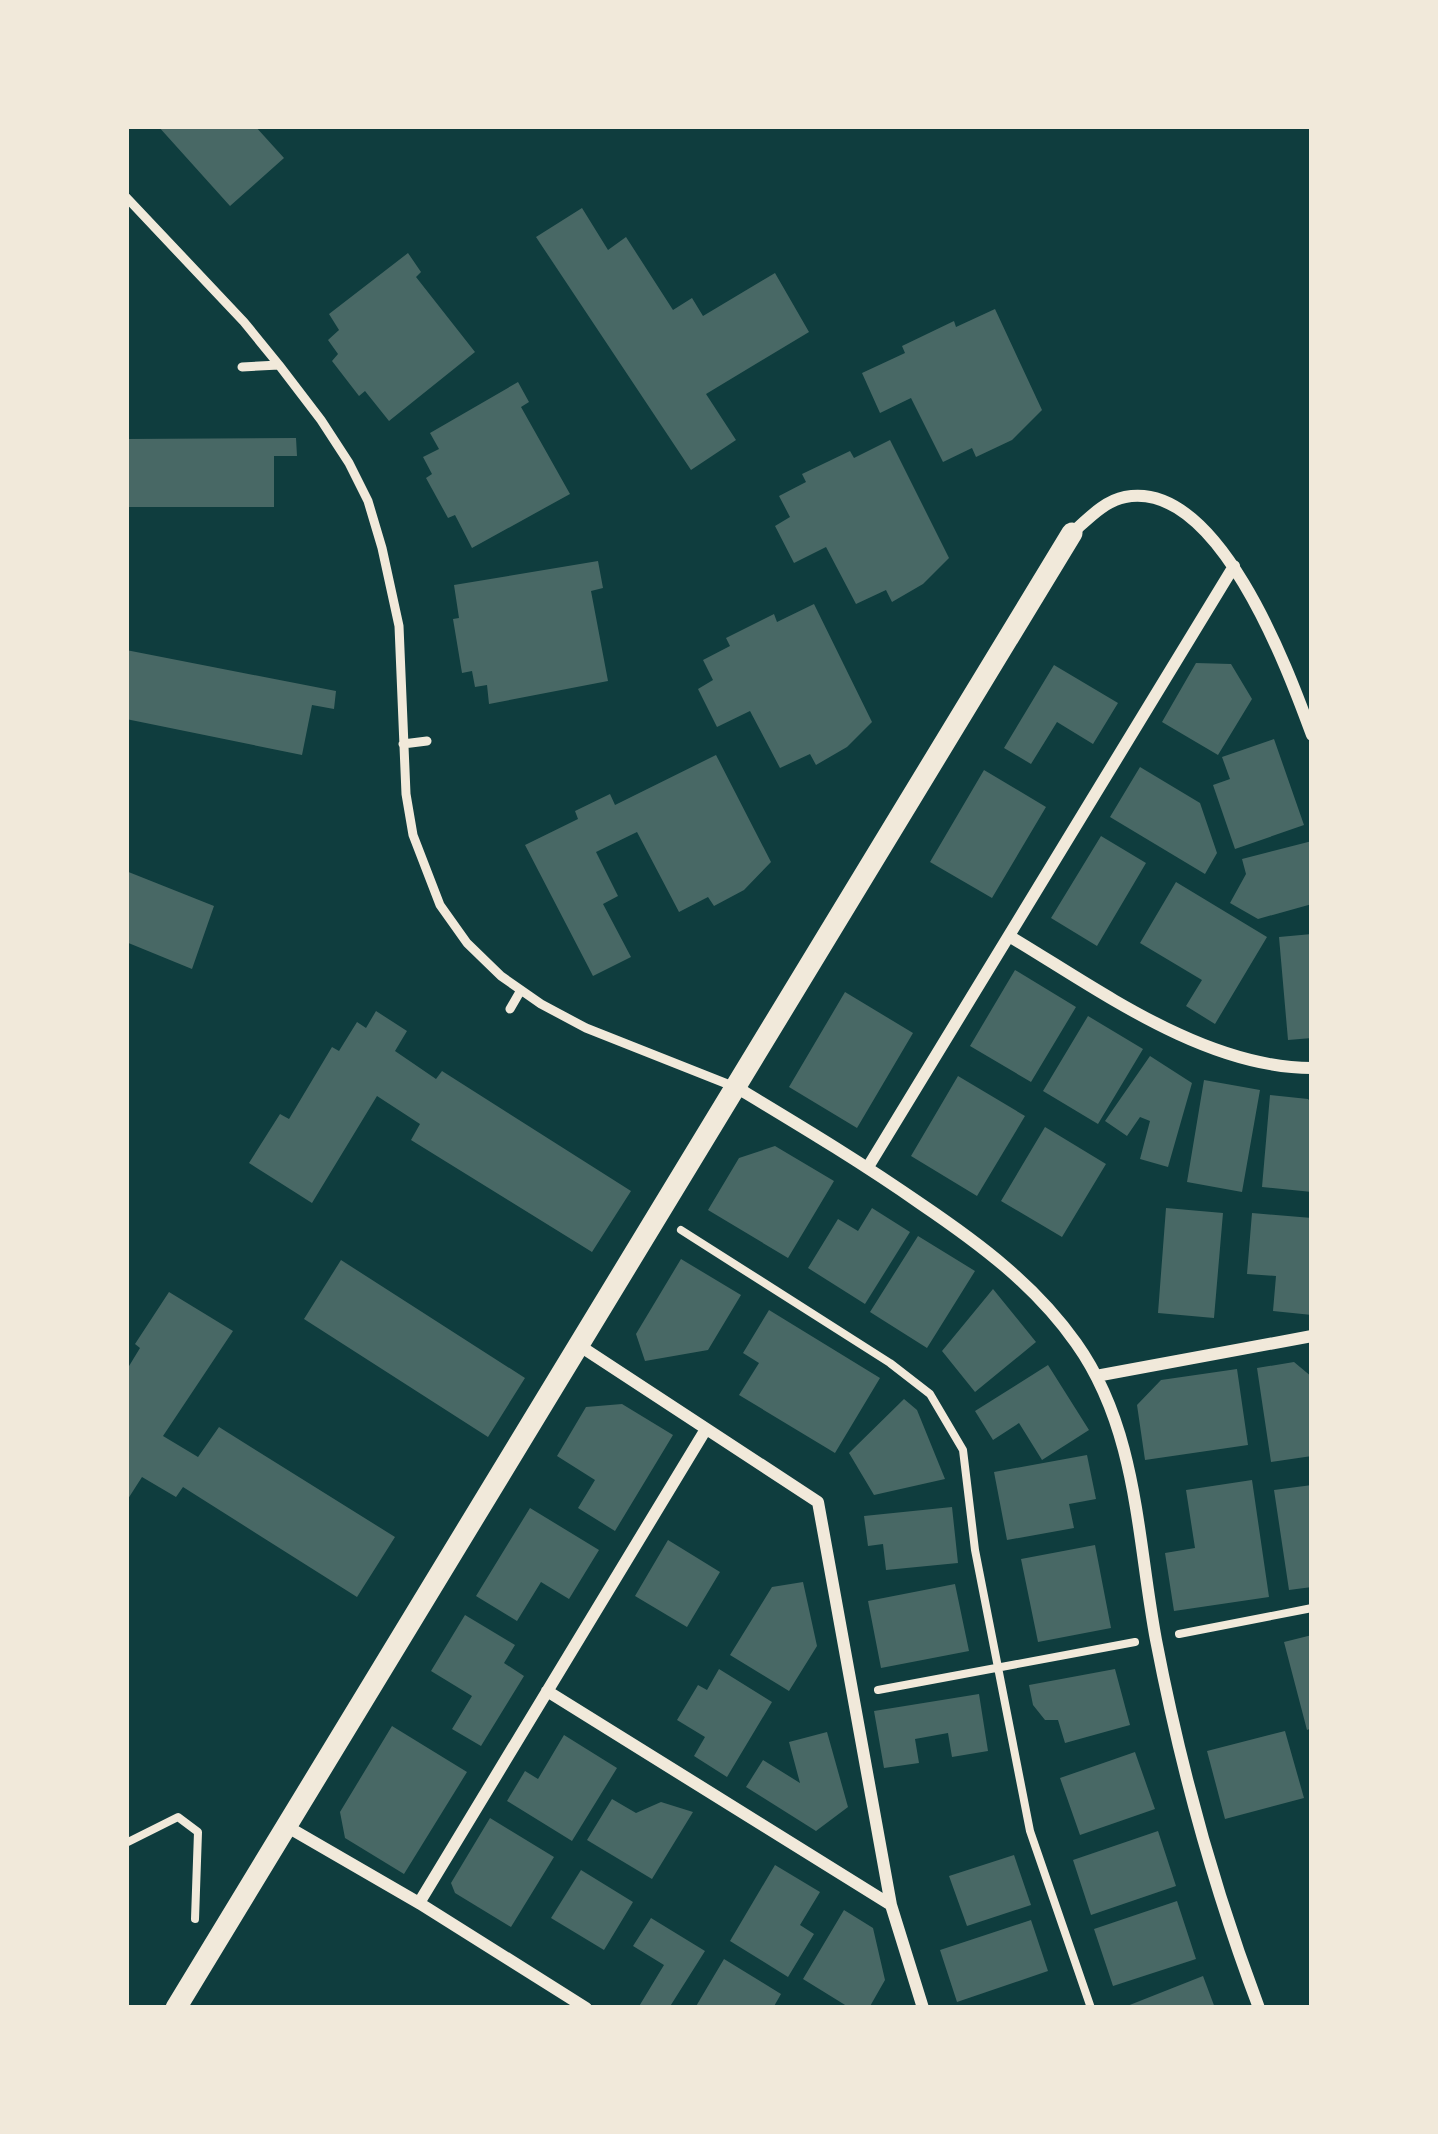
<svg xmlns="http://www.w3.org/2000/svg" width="1438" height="2134" font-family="Helvetica,sans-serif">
  <rect width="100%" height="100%" fill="#0f3d3e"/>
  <path fill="#486865" d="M158,126H255L284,158L230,206Z
    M582,208L608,250L626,237L673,310L692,298L703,316L775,273L809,332L706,394L736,440L691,470L536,237Z
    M408,253L421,272L416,277L475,352L389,421L365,391L359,396L332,361L338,354L328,340L339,330L329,314Z
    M995,309L1042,410L1012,440L976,457L972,448L943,462L911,398L880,413L862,373L905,353L902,346L954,321L956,327Z
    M518,382L529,402L521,407L570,494L472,548L455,515L448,518L426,478L432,474L423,457L439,449L430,433Z
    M296,438L297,456H274V507H126V439Z
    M890,440L949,558L923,584L892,602L886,590L856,604L826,547L794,563L775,526L790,517L779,496L806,482L802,474L850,451L854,458Z
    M598,561L603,588L591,591L608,681L489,704L487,685L475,687L472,671L462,673L453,619L459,618L454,585Z
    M814,604L872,722L847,747L816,765L810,754L780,768L750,711L717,727L698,689L713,680L703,660L730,646L726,638L774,614L777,622Z
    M126,650L336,691L334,709L312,705L302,755L126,719Z
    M1196,663L1231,664L1252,699L1218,755L1162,722Z
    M1054,665L1118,703L1093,744L1057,722L1031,764L1004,748Z
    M1274,739L1304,825L1235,849L1213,785L1230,779L1222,757Z
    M716,755L771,862L744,890L714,906L708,897L679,912L637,832L596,852L618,896L603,904L631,957L593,976L525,845L578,819L575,811L610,794L615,805Z
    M1140,767L1200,803L1217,853L1205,874L1110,817Z
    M984,770L1046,807L992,898L930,862Z
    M1101,836L1146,863L1097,946L1051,918Z
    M1312,841V904L1258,919L1230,903L1246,874L1242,859Z
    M126,871L214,906L192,969L126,942Z
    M1176,882L1267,937L1215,1024L1186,1006L1202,980L1140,943Z
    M1312,934V1038L1288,1040L1279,937Z
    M1015,970L1076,1007L1031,1082L970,1046Z
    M845,992L913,1033L857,1128L789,1087Z
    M376,1011L407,1031L395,1051L436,1079L442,1071L631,1191L592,1252L411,1140L420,1124L377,1096L312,1203L249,1163L280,1114L289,1119L332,1047L339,1051L357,1022L366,1028Z
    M1088,1016L1143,1049L1098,1124L1043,1091Z
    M1150,1056L1192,1083L1168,1167L1140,1159L1150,1121L1140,1117L1127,1136L1105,1121Z
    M958,1076L1025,1116L977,1196L911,1156Z
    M1204,1080L1260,1090L1242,1192L1187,1182Z
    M1270,1095L1308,1099L1312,1103V1192L1262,1187Z
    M1045,1127L1106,1164L1062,1237L1001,1201Z
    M775,1146L834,1181L788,1258L708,1210L739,1158Z
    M872,1208L910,1232L865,1304L808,1268L838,1219L858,1231Z
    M1166,1208L1223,1213L1214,1318L1158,1313Z
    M1252,1213L1312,1218V1315L1273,1311L1276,1276L1247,1274Z
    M918,1236L975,1271L927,1348L870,1312Z
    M681,1259L741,1295L708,1350L645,1361L636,1334Z
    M341,1260L525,1378L488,1437L304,1319Z
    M993,1289L1036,1342L975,1392L942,1351Z
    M169,1292L233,1331L163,1436L198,1457L219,1427L395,1537L357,1597L183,1487L176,1497L142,1477L126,1502V1371L140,1348L135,1344Z
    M769,1310L880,1378L835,1453L739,1395L759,1363L743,1353Z
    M1294,1362L1312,1377V1456L1271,1462L1257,1368Z
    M1048,1365L1089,1430L1042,1460L1019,1423L993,1440L975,1411Z
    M1237,1369L1248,1445L1145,1460L1137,1405L1161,1380Z
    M904,1399L917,1410L945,1479L874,1495L849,1453Z
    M622,1404L673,1435L615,1531L578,1508L595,1480L557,1456L586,1407Z
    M1087,1455L1096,1499L1069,1504L1074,1528L1007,1540L994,1472Z
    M1252,1480L1269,1597L1174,1611L1165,1553L1195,1548L1186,1490Z
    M1312,1485V1587L1289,1590L1274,1490Z
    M952,1507L958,1563L886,1570L883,1544L868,1546L864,1516Z
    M530,1508L599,1550L569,1599L541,1582L517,1621L476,1596Z
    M668,1540L720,1572L687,1627L635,1596Z
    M1095,1545L1111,1628L1038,1642L1021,1559Z
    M803,1582L817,1646L789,1691L730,1655L772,1587Z
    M955,1584L969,1651L881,1668L868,1601Z
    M465,1615L515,1645L504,1663L524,1676L481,1746L452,1729L472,1696L431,1671Z
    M1312,1635V1728L1307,1730L1284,1642Z
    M719,1669L772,1702L727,1777L694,1756L705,1737L677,1720L698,1685L707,1690Z
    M1115,1669L1130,1725L1065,1743L1058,1720H1045L1033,1705L1029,1685Z
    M979,1694L988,1751L952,1757L948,1733L915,1739L919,1763L884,1768L874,1711Z
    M392,1726L467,1772L404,1874L345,1838L340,1812Z
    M1285,1731L1304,1798L1225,1819L1207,1751Z
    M827,1732L848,1807L816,1831L746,1787L763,1760L800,1783L789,1742Z
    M564,1735L617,1768L572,1841L507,1801L525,1771L538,1779Z
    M1135,1752L1155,1809L1080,1835L1060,1778Z
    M612,1799L636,1813L661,1802L693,1812L652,1879L587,1840Z
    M490,1818L554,1857L511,1927L455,1893L451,1883Z
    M1158,1831L1176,1886L1091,1915L1073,1860Z
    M1014,1855L1031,1905L967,1926L949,1876Z
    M775,1865L820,1892L800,1925L814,1934L788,1977L730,1941Z
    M581,1870L633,1902L604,1950L551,1918Z
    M1177,1901L1196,1959L1113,1986L1094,1929Z
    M844,1910L873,1928L885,1980L869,2008H850L803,1979Z
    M651,1918L705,1951L669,2008H638L664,1965L633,1946Z
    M1031,1920L1048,1971L957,2002L940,1950Z
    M724,1959L781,1994L773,2008H695Z
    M1203,1976L1215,2008H1122Z"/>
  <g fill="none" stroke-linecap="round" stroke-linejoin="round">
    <path stroke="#f1e9da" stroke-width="8" d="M681,1230L890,1363L930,1394L963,1450L975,1550L1030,1831L1091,2008
      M1179,1634L1312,1608
      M878,1690L1135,1642
      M126,1843L178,1817L198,1832L195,1919"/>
    <path stroke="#f1e9da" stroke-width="9" d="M126,197L244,322L279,365L321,420L349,463L368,501L382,548L399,626L406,794L413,835L440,905L467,943L501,976L541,1004L586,1028L735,1087
      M242,367L279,365
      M403,744L427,741
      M510,1009L521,990"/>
    <path stroke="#f1e9da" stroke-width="12" d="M1072,533C1087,520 1104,501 1125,497C1218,479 1287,667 1312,735
      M1009,936C1098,989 1204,1068 1312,1068
      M736,1087C799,1125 861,1162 921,1204C980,1244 1035,1285 1076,1343C1138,1430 1137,1539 1156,1640C1180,1765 1214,1889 1259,2008
      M868,1167L1234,566
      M580,1346L818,1502L891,1905L923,2008
      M1096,1376L1312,1336
      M547,1691L891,1905
      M286,1826L419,1903L586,2008
      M419,1903L706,1429"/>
    <path stroke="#f1e9da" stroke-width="21" d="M176,2008L1072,533"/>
  </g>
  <rect width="1438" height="2134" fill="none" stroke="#f1e9da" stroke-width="258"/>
</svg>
